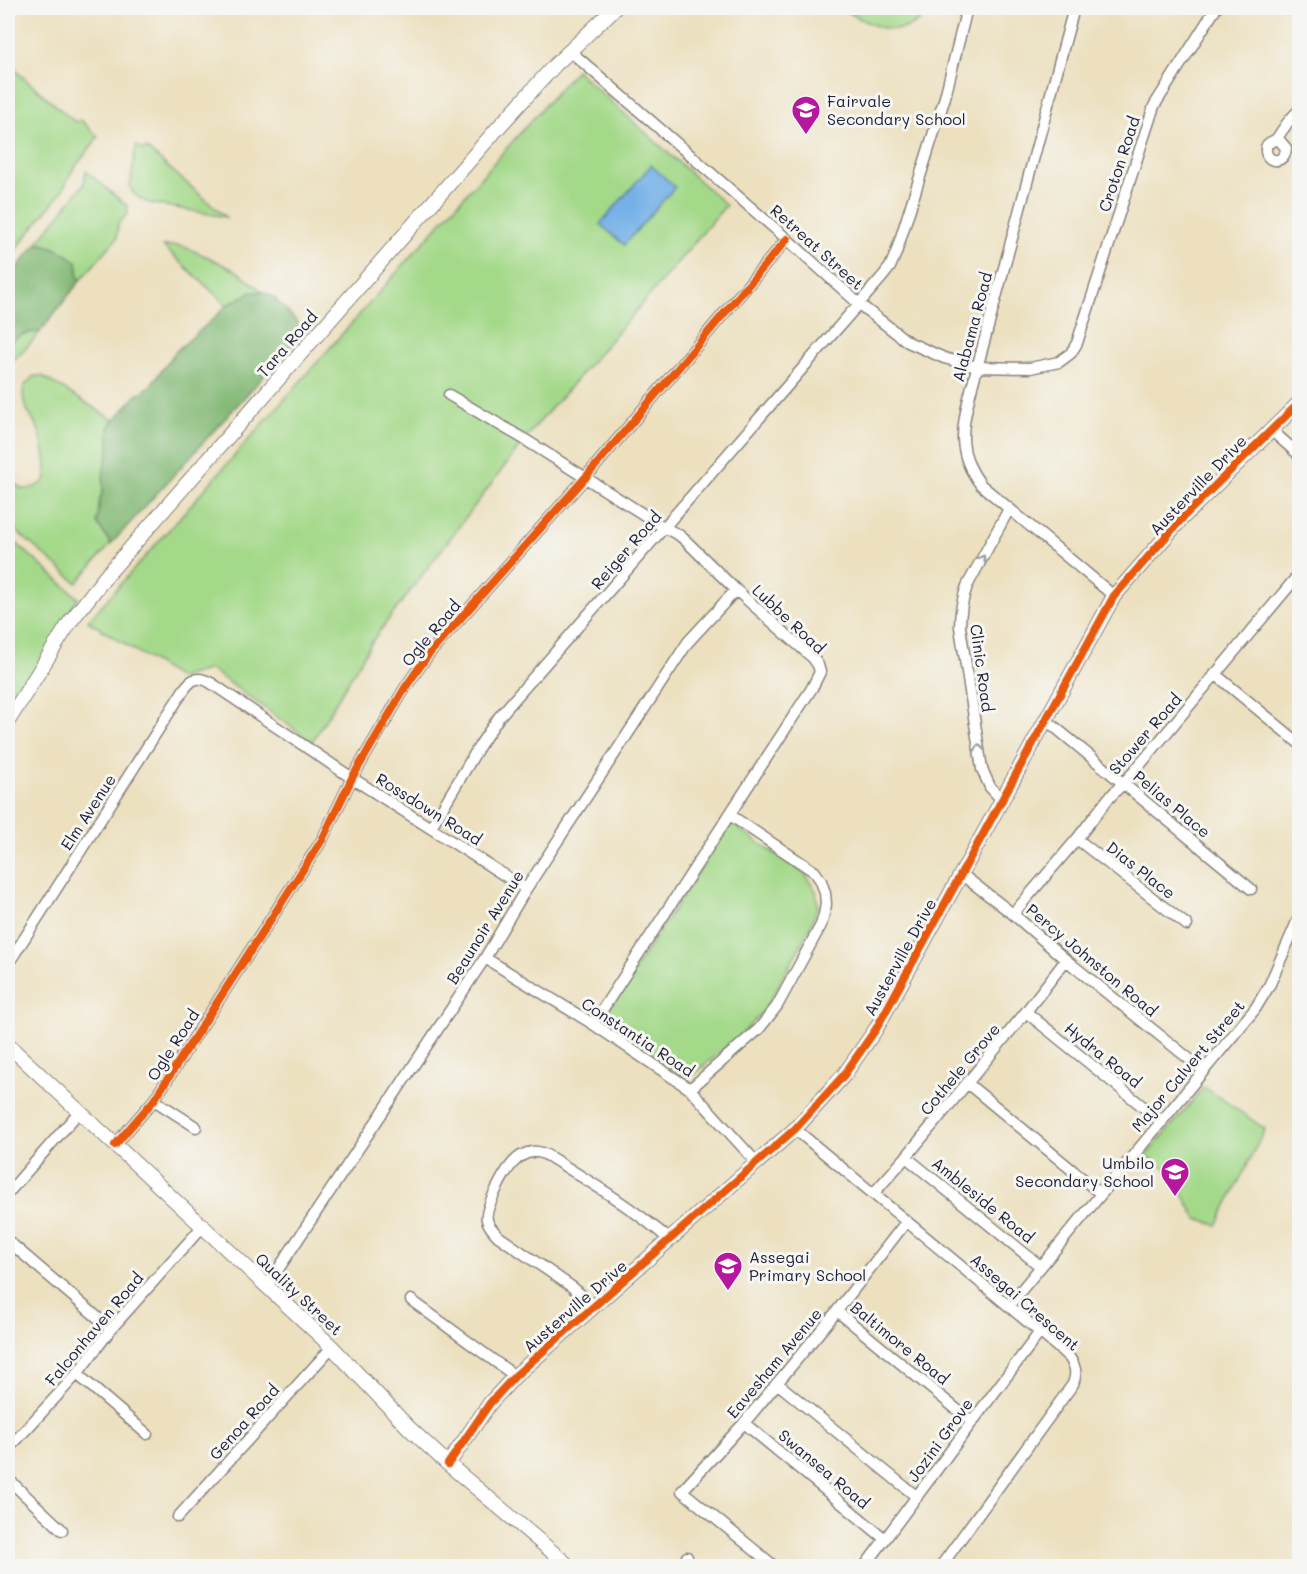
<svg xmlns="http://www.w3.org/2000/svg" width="1307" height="1574" font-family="Mali,sans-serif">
  <rect width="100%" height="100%" fill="#f6f6f2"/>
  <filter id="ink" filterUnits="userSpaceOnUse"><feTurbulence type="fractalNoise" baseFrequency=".0167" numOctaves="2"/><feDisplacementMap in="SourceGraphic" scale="12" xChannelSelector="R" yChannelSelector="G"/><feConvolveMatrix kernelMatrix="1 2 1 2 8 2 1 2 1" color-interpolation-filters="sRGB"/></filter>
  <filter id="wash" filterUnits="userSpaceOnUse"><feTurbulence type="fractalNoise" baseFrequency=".008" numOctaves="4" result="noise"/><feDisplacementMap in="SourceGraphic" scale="24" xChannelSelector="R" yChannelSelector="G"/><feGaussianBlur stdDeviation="1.35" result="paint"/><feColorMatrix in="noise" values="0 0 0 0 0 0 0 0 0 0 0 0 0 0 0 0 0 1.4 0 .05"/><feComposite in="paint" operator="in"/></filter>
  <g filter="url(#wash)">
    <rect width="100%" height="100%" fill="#ece0bf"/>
    <path fill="#a4d98a" stroke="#637e62" stroke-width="1.5" d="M842,8H929C907,45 870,26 842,8Z
      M8,61L15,67L17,72L75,122L81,120L98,137L70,174L63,190L8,259Z
      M576,70L726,205L654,290L529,434L373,640L312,742L210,669L179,678L88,621Z
      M136,146H137L143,150L146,148L226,217L149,203C140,199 133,196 130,186Z
      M86,171L127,206L128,213L118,224L117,238L79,282L77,262C65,252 53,245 37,243L84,184Z
      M163,246H182L208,257L238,272L263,292H252L227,305Z
      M34,332H40L30,344L8,365C7,338 8,339 34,332Z
      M34,376H42L114,420L109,429V452L104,467L103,490L100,500L97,523L111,544L77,583L8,524V474C12,479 17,489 24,489C30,489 43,485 45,480C49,471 42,439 38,429C34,421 28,413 25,405C22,398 23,392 24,386Z
      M8,536L78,598L8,718Z
      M730,823L806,875L816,891L818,906L809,930L766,1008L742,1034L693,1075L683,1077L603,1026L604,1016Z
      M1204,1087L1265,1129L1217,1225L1197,1219L1170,1171L1146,1156Z"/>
    <path fill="#83b976" stroke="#526e58" stroke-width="1.5" d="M37,243C53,245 65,252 77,262L79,282L40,332C29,331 13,336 8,346V279Z
      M252,292H263L272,296L302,327L299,337L111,544L97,523L100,500L103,490L104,467L109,452V428L114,420L137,395L150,386L176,351L211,321L227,305Z"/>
    <path fill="#75b1e7" stroke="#4c6a91" stroke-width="1.5" d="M651,165L675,187L624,245L600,224Z"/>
  </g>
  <g filter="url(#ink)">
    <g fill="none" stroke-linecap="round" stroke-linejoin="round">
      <g stroke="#87817d" stroke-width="13">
        <path id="minor" d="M1074,8L970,394C961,429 957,454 981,485L1114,596
          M570,51L787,239L859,304L908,342L944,358L977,367L1030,368L1059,362L1071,353L1077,343L1154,106L1216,8
          M1276,140L1280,141L1286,148C1285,165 1265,163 1266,149C1266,142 1271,143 1275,140C1279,137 1281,131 1284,128C1288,121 1294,115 1300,109
          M449,395L524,439L665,528L679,535L686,541L736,590L813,658L818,665L820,672L812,688L593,1024
          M1271,430L1296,452L1300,458
          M1215,674L1300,744
          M1045,719L1251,889
          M1002,800L990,787L982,769L960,627C960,612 962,600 967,586L1009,509
          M431,827L480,745L499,717L883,276L890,267L896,253L945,97L967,8
          M1077,839L1187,925
          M961,874L1013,914L1066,960L1203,1070
          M1013,914L1077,839L1108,799L1133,773L1300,573
          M485,958L593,1024L690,1089L757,1163
          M8,964L183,691C191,679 197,675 211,683L352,778L526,889
          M1026,1012L1162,1122
          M967,1083L1101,1194
          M690,1089L759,1029L777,1006L821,925L824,915L826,904L825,893L821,881L815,872L730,815
          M154,1100L196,1127
          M795,1129C886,1205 979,1280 1069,1357C1076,1367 1077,1373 1073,1384L941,1566
          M115,1145L154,1100L322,840L352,778L405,688L428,655L586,477L787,239
          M906,1157L1040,1266
          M8,1193L79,1112
          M873,1194L906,1157L1021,1018L1066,960
          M8,1241L111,1329
          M267,1286L485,958L526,889L688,642L736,590
          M411,1300L515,1376
          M1009,1305L1255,1009L1269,986L1300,915
          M594,1306L572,1287L498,1236C494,1231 489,1227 487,1220C484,1209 504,1173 512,1164C517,1158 524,1153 532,1152C538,1151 545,1154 550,1157C592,1183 633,1208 670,1240
          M837,1311L972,1422
          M77,1374L147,1434
          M777,1383L917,1497
          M744,1423L885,1539
          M8,1449L77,1374L111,1329L202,1227
          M8,1479L62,1530
          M178,1517L332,1347
          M683,1566L687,1557
          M774,1566L682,1491L744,1423L837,1311L906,1222
          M865,1566L972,1422L1040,1332"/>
      </g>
      <g stroke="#87817d" stroke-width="16">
        <path id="tertiary" d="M8,721L70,622L106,576L497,129L555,65L615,8
          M8,1045L332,1347L409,1428L448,1464L569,1566
          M448,1464L490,1403L515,1376L795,1129L844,1075L876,1029L1114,596L1184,516L1300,402"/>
      </g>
      <use href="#minor" stroke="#fff" stroke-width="10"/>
      <use href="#tertiary" stroke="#fff" stroke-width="14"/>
      <g stroke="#f6f6f2" stroke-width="11">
        <path id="cycleway" d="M115,1145L154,1100L322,840L352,778L405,688L428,655L586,477L787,239
          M448,1464L490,1403L515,1376L795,1129L844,1075L876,1029L1114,596L1184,516L1300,402"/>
      </g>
      <use href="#cycleway" stroke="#e8590c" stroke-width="8"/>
    </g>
    <defs><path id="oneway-chevron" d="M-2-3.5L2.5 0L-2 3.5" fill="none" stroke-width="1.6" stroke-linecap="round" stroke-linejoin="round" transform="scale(1.5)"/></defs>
    <g stroke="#9c9ca7">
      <use href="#oneway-chevron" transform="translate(982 559) rotate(-62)"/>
      <use href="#oneway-chevron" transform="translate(979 748) rotate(-99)"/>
    </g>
  </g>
  <defs>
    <g id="school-pin" transform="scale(1.5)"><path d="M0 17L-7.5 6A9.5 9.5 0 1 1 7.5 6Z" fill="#b5179e" stroke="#f6f6f2"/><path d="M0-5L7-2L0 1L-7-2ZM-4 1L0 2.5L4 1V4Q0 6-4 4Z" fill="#fff"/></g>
  </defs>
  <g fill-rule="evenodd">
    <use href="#school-pin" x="806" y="110"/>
    <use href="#school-pin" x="1175" y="1172"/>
    <use href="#school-pin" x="728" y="1266"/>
  </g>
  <g text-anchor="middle" stroke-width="6" stroke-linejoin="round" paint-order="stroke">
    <g font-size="16" fill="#22223b" stroke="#f6f6f2" text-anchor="start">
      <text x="827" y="107">Fairvale<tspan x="827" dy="18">Secondary School</tspan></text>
      <text x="1154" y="1169" text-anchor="end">Umbilo<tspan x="1154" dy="18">Secondary School</tspan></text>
      <text x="749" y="1263">Assegai<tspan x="749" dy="18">Primary School</tspan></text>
    </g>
    <g font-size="16" fill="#22223b" stroke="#f6f6f2">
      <text transform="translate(1119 164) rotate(-72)" y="6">Croton Road</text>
      <text transform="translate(817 247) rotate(42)" y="6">Retreat Street</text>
      <text transform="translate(972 327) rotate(-75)" y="6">Alabama Road</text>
      <text transform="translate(287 344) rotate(-49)" y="6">Tara Road</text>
      <text transform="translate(1198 485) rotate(-46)" y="6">Austerville Drive</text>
      <text transform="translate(626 550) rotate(-49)" y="6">Reiger Road</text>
      <text transform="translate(789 619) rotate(43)" y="6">Lubbe Road</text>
      <text transform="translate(431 633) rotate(-50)" y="6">Ogle Road</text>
      <text transform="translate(982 668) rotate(82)" y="6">Clinic Road</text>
      <text transform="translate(1145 734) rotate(-49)" y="6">Stower Road</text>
      <text transform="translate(1172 804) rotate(40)" y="6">Pelias Place</text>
      <text transform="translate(429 809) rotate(32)" y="6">Rossdown Road</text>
      <text transform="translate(88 812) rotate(-57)" y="6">Elm Avenue</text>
      <text transform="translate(1141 870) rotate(38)" y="6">Dias Place</text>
      <text transform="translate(485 927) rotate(-58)" y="6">Beaunoir Avenue</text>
      <text transform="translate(900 957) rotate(-61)" y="6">Austerville Drive</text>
      <text transform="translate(1092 960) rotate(40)" y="6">Percy Johnston Road</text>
      <text transform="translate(638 1037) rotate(33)" y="6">Constantia Road</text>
      <text transform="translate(173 1045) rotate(-57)" y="6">Ogle Road</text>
      <text transform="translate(1103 1055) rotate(39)" y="6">Hydra Road</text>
      <text transform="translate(1188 1066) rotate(-50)" y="6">Major Calvert Street</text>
      <text transform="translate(960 1069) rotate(-50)" y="6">Cothele Grove</text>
      <text transform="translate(983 1200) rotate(39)" y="6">Ambleside Road</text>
      <text transform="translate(299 1294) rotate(43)" y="6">Quality Street</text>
      <text transform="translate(1025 1302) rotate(41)" y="6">Assegai Crescent</text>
      <text transform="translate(575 1306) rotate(-41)" y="6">Austerville Drive</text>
      <text transform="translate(94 1329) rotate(-50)" y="6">Falconhaven Road</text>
      <text transform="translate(900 1343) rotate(39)" y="6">Baltimore Road</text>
      <text transform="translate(774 1363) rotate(-50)" y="6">Eavesham Avenue</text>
      <text transform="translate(244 1422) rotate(-48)" y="6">Genoa Road</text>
      <text transform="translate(940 1440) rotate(-54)" y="6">Jozini Grove</text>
      <text transform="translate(824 1469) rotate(40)" y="6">Swansea Road</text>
    </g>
  </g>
  <rect width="1307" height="1574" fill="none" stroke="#f6f6f2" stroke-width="30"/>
</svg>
